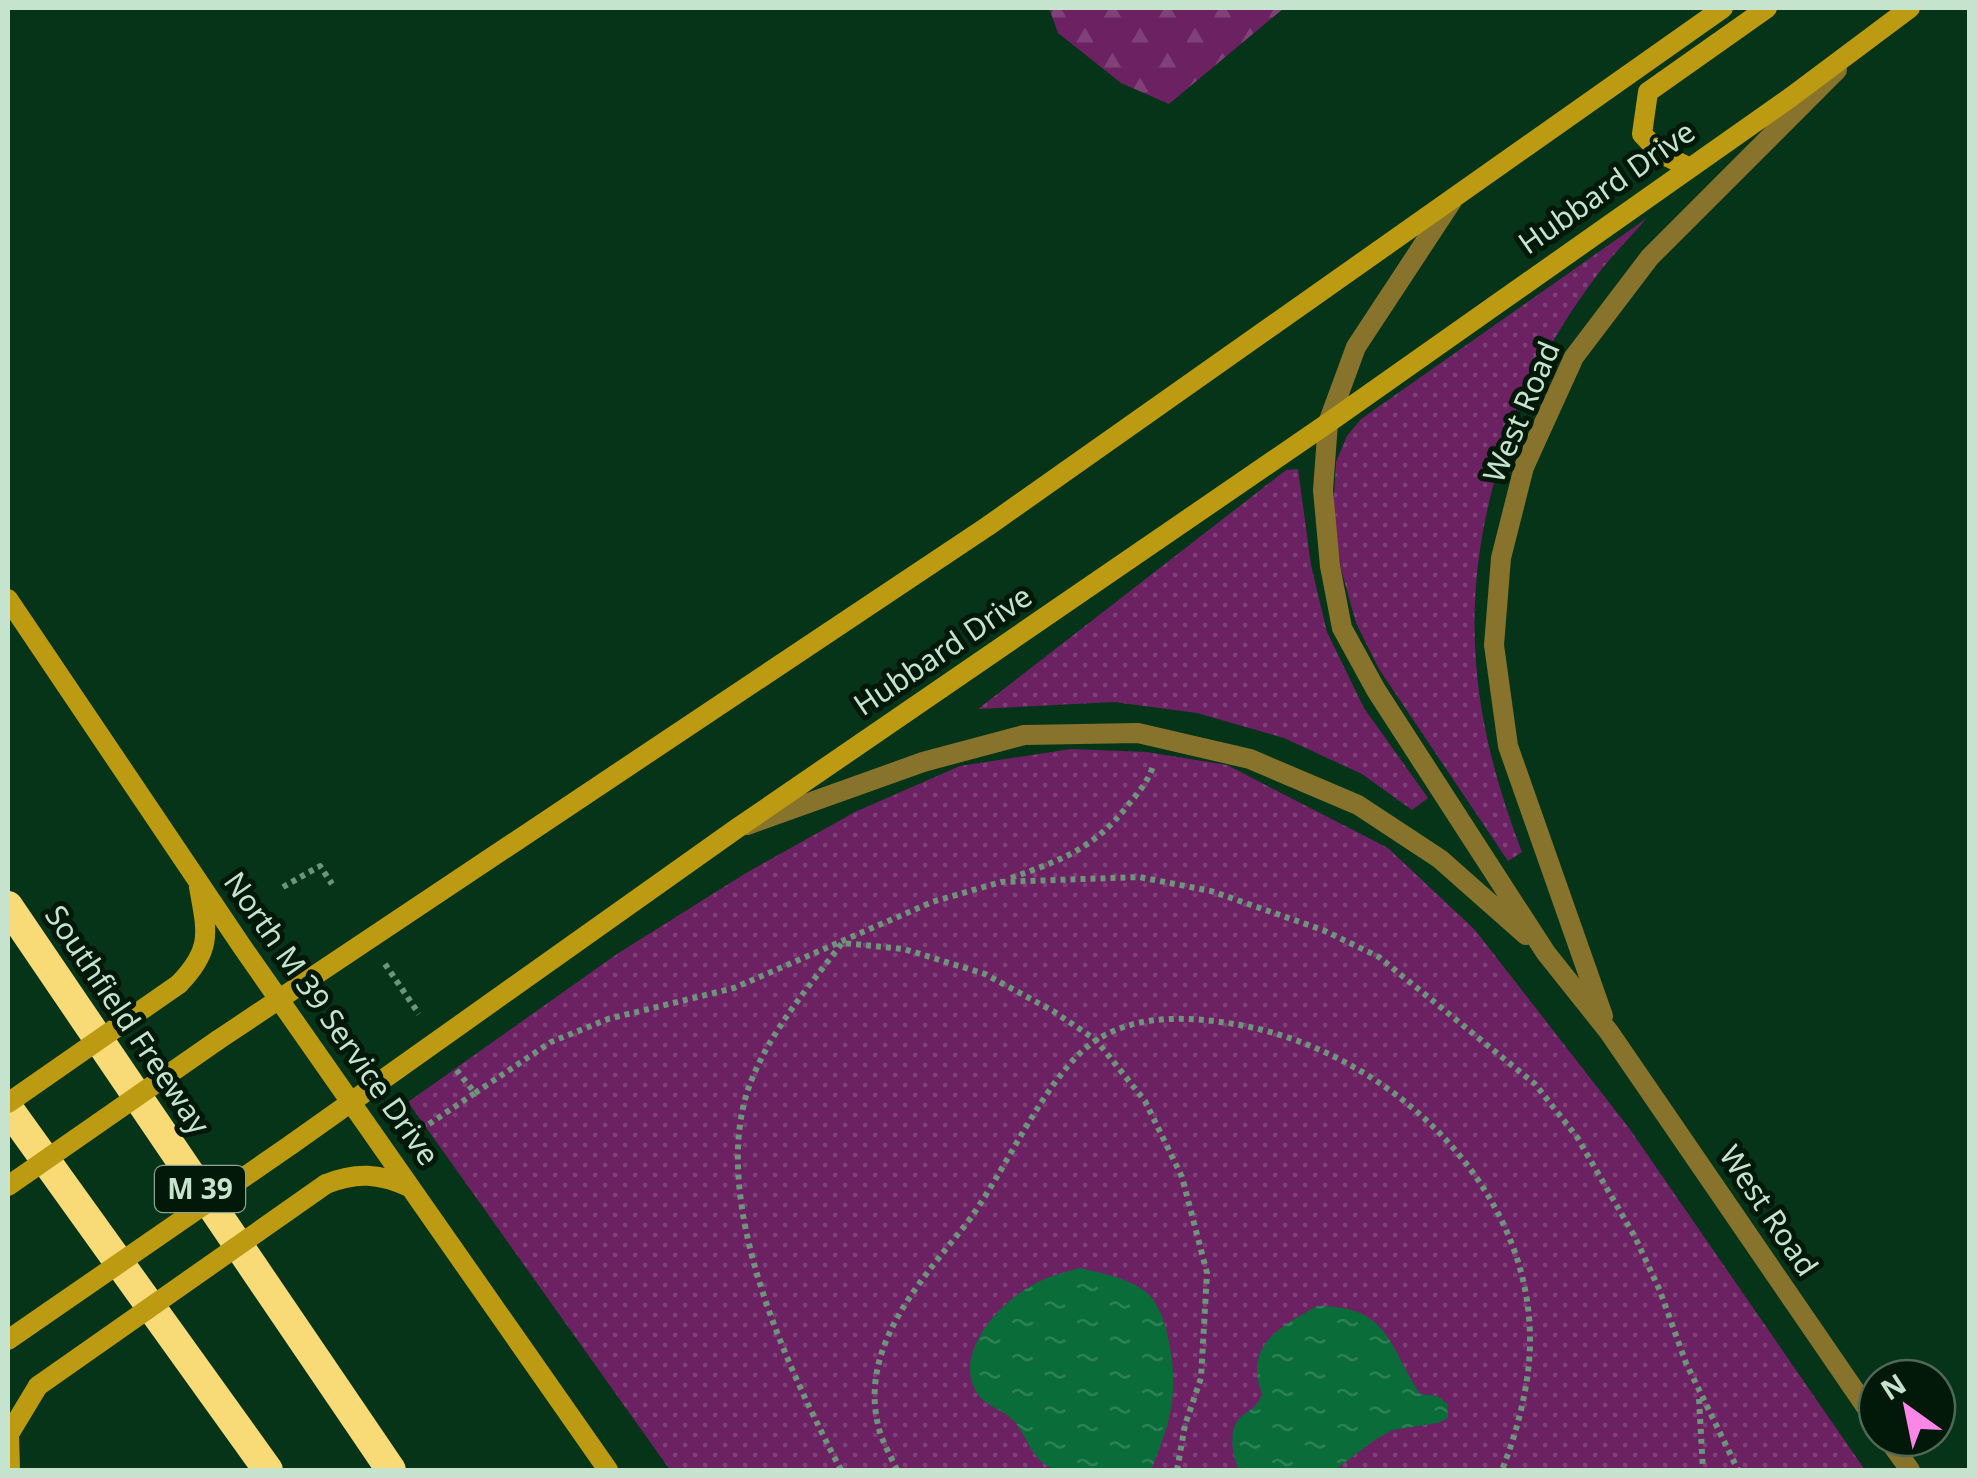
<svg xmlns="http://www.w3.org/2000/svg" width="1977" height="1478" font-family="'Noto Sans',sans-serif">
  <defs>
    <pattern id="grass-dots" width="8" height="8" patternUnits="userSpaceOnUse" patternTransform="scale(2.5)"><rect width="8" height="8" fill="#6b2162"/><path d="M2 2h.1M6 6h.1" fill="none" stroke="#7f4177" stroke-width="1.8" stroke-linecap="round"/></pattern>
    <pattern id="forest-firs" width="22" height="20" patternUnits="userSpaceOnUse" patternTransform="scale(2.5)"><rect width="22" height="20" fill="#6b2162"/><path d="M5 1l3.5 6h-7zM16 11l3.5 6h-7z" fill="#7f4177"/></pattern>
    <pattern id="water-ripples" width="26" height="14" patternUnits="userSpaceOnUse" patternTransform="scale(2.5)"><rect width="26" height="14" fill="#0a6c39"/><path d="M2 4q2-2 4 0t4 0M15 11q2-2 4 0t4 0" fill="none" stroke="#2c8154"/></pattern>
  </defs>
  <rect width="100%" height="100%" fill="#053419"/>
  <path fill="url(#grass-dots)" d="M1647,218C1629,239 1608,259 1592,282C1564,319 1535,371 1515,413C1506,431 1503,453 1497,472C1458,607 1472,722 1522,852L1508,861L1379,669L1356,623L1341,569L1333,513L1336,462L1347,436L1361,419Z
    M1298,469L1311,565L1327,632L1364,708L1428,798L1412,810L1362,774L1284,738L1197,713L1114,702L978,709L1286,470Z
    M1071,749L1147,752L1227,765L1388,848L1475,930L1629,1128L1865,1470H670L408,1102L617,954L746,873L855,812L960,766Z"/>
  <path fill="url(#forest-firs)" d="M1049,8H1284L1169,104L1121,83L1058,33Z"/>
  <path fill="url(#water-ripples)" d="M1080,1268C1101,1273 1128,1278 1146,1292C1157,1301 1164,1319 1167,1333C1180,1389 1172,1419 1151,1470C1126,1471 1080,1476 1058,1470C1032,1465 1028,1436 1013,1420C1001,1408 987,1408 977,1393C953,1355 996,1306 1029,1287C1045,1277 1062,1273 1080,1268Z
    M1317,1306C1388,1306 1387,1342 1420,1394L1438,1396L1447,1404L1448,1418L1438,1423L1393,1430L1376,1439L1335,1470H1239C1233,1459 1229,1435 1236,1423C1245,1409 1255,1413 1262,1394C1243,1345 1280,1327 1317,1306Z"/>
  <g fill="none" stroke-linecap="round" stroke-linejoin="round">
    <path stroke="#6e947b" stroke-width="6" stroke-dasharray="5 5" stroke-linecap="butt" d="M1011,878C1061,860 1094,849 1128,805C1138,793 1148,782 1153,766
      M283,887L320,866L332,884
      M385,964L419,1014
      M475,1093L551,1042L608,1019L734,988L932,902L1001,882L1139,877L1211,891L1323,930L1379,957L1535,1084L1577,1137L1635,1237L1660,1291L1686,1363L1738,1470
      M429,1124L475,1093L454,1067
      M1699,1399L1703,1470
      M841,1470C788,1369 707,1199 750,1084C770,1031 808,988 842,943L904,949L985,974L1053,1011L1096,1040L1145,1101L1182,1177L1207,1273L1201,1378L1185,1425L1177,1470
      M897,1470C891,1457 883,1443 879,1429C858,1350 917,1285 963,1228C1004,1177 1046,1071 1098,1039C1142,1012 1197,1017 1245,1026C1392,1055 1533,1188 1530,1345C1529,1387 1517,1432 1502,1470"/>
    <path stroke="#87732c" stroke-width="20" d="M1452,201L1356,347L1328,423L1323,490L1330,566L1342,628L1376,690L1546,953L1609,1032L1877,1423
      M747,825L923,762L1024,735L1138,733L1250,759L1358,805L1440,859L1526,935
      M1603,1016L1508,746L1494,645L1501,558L1524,467L1574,357L1650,257L1837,70
      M1887,1438L1910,1470"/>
    <path stroke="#bc9b12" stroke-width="20" d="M1688,167L1660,153L1642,134L1648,92L1767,8
      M8,599L243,948L608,1470
      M179,984C213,949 207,932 199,887
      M218,1040L988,526L1723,8
      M292,1144L736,829L1328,423L1791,97L1910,8
      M326,1184C356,1172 379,1173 409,1187
      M10,1470L9,1434L38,1386"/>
    <path stroke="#f8da77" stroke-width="30" d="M8,906L391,1470
      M8,1108L268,1470"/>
    <path stroke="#bc9b12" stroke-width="20" d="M8,1103L179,984
      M8,1186L218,1040
      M8,1340L292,1144
      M38,1386L326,1184"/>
  </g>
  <g text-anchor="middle" stroke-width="10" stroke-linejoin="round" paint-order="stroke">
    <rect fill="#021809" stroke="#8aa692" stroke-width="2.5" x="155" y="1166" width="90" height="46" rx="8"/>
    <g font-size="28" font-weight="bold" fill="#c5e3cd">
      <text x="200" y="1199">M 39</text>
    </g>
    <g font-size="30" fill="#c5e3cd" stroke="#021809">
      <text transform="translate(1607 188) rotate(-35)" y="10">Hubbard Drive</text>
      <text transform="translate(1522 412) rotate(-67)" y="10">West Road</text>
      <text transform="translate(943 651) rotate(-34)" y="10">Hubbard Drive</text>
      <text transform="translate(331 1019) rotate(55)" y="10">North M 39 Service Drive</text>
      <text transform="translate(127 1020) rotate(56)" y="10">Southfield Freeway</text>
      <text transform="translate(1768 1211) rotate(56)" y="10">West Road</text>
    </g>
  </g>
  <rect width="1977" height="1478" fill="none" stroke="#c5e3cd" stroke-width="20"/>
  <g transform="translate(1907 1408) rotate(327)"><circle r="48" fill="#021809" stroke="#506957" stroke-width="2.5"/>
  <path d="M0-8L18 38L0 25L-18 38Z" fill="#fa87e8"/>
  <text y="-15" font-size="28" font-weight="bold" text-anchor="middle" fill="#c5e3cd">N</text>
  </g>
</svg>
